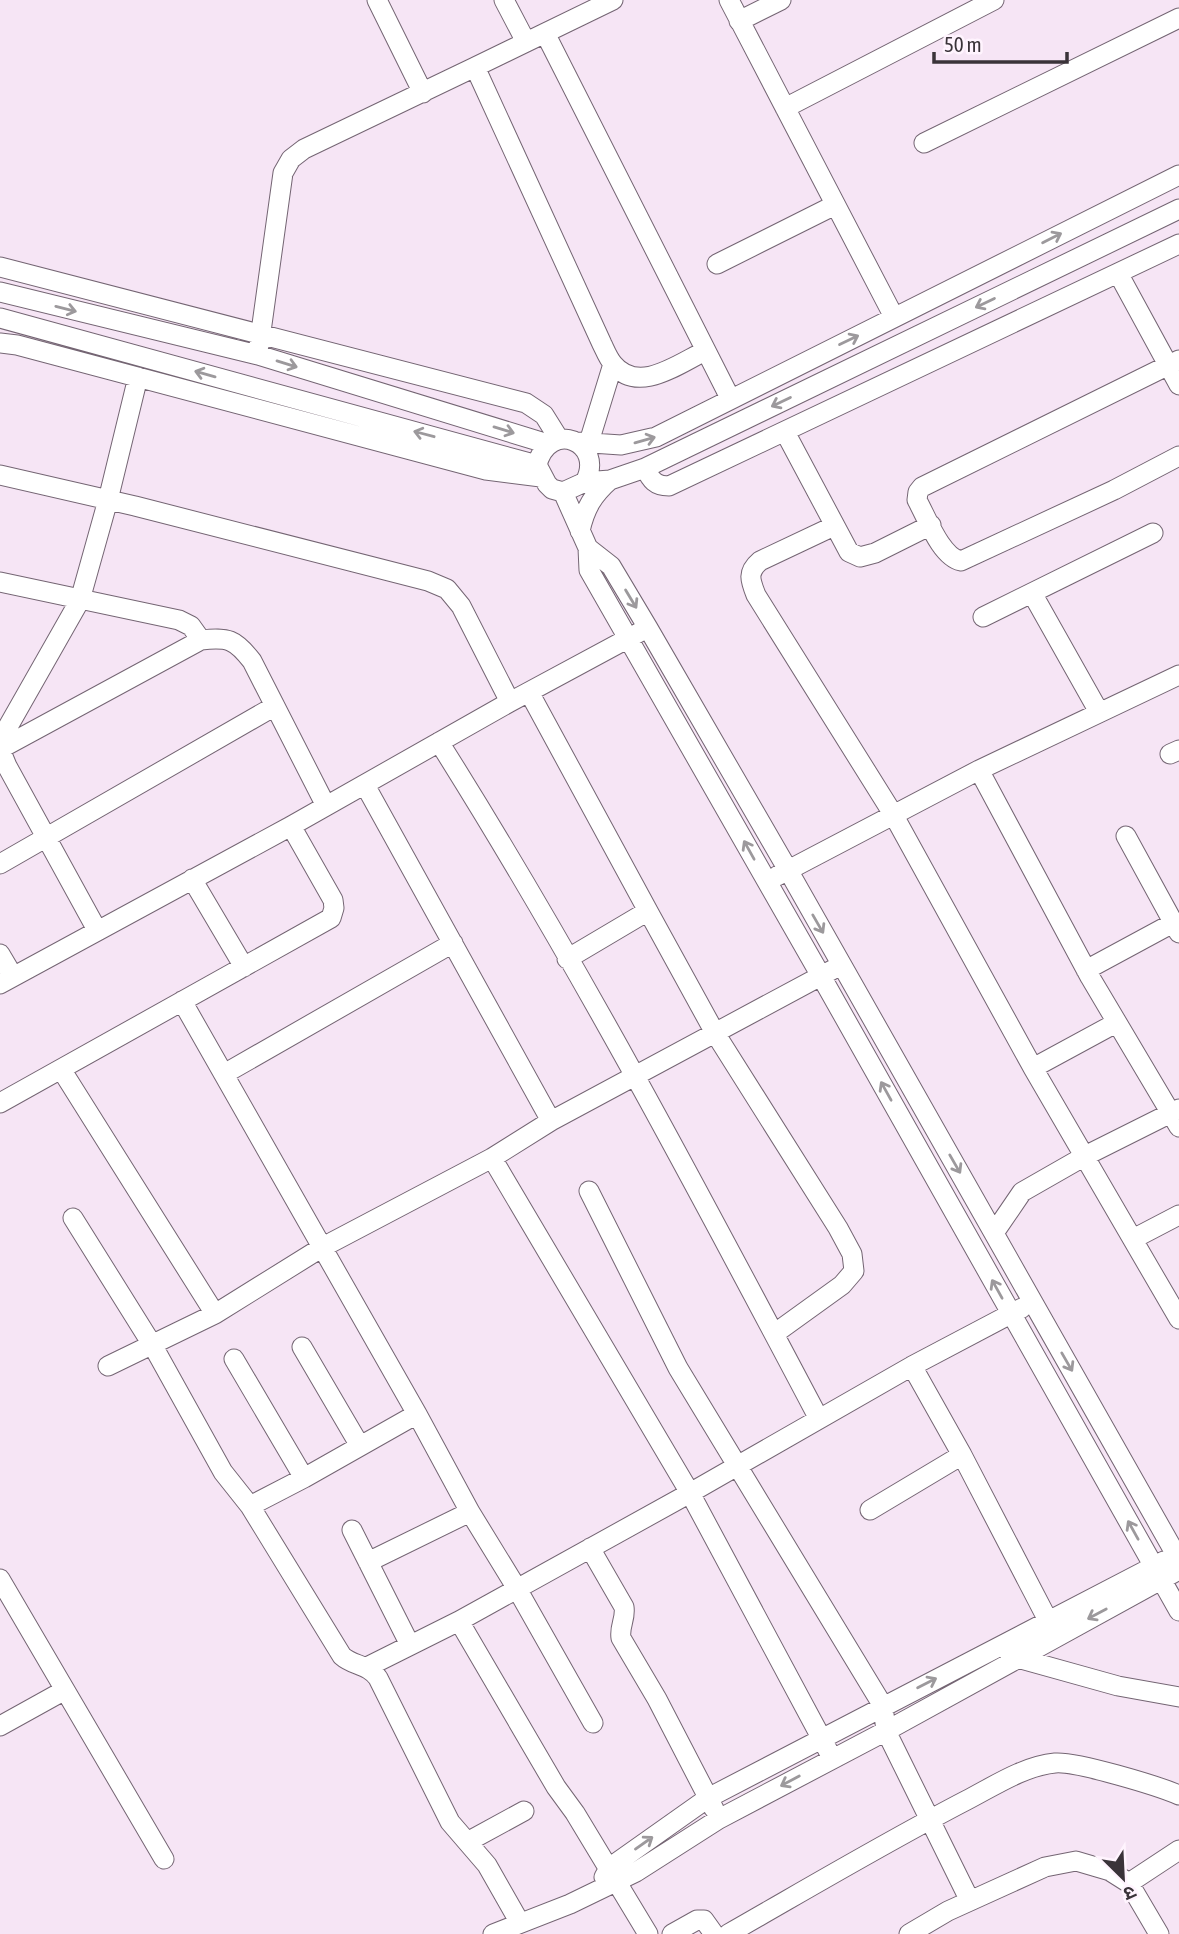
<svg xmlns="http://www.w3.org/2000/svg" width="1179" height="1934" font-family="'Asap Condensed','Noto Sans Devanagari',sans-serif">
  <rect width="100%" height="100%" fill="#f6e5f5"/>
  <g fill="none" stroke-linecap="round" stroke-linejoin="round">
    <g stroke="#746573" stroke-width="21">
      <path id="minor" d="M377,0L423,93
        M504,0L526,42
        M613,0L475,67L602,344C605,350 608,358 613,364C638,395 678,364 705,351
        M729,0L894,317
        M739,21L781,0
        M545,33L730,398
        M785,108L994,0
        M924,143L1179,18
        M717,264L835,205
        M0,267L526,403L544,415L559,439
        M1118,273L1179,385
        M0,292L258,355L548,444
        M0,318L537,465
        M0,343L17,345L486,470L541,477
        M259,346L283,173L291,159L304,149L475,67
        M1179,360L922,487L918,492L917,500C927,518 941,557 961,561L1114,490L1179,456
        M785,432L849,552L860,557L875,553L931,525
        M577,442L621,445L656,437L1179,175
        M589,442L613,364
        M645,468C651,480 655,486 669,486L1179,244
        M0,475L135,506L428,581L447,589L461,606L510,702
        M585,482C606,442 549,418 537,465L547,484L552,489L563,492L585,482L610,480L645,468L1179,209
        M563,492L588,548L589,570L821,976L1179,1611
        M834,526L760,561C747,572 750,580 756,595L893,814L1033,1068L1116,1023
        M580,531C585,508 593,495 610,480
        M588,548L611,566L648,628L788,870L1179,1560
        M0,582L179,620L191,626L201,640
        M1032,593L1099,712
        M983,617L1153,533
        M529,692L648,911L567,959
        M439,742C577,961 698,1190 819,1419
        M0,748L5,732L80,600L108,500L138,377
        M0,749L201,640C228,637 235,639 252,661L326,806
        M0,749L7,766L97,930
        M1170,754L1179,750
        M979,770L1090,977L1179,1127
        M365,785L551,1121
        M1126,836L1179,933
        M0,864L275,706
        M777,876L979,770L1179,675
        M192,879L244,967
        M648,911L715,1033L838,1228L852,1254L854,1271L842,1285L774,1334
        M0,954L13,976
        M1086,970L1173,923
        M0,984L291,826L510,702L640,632
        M182,1001L417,1414L470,1512
        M1033,1068L1179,1319
        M61,1069L215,1314
        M224,1074L453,943
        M0,1103L331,918L334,908L333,900L291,826
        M492,1158L690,1493L832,1758
        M589,1191L678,1368L883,1706L886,1731L970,1901
        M73,1218L153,1346L223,1472L250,1506L342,1656C353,1666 368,1664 378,1678L450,1822L487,1865L520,1923
        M994,1233L1022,1192L1085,1156L1179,1109
        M1133,1239L1179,1215
        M302,1347L360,1446
        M234,1359L304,1478
        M108,1366L215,1314L321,1248L492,1158L551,1121L832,970
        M912,1366L962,1455L1053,1630
        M250,1506L304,1478L417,1414
        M870,1510L962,1455
        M352,1530L410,1645
        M590,1548L624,1607C626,1619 619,1626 621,1638L657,1699L714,1809
        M368,1562L470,1512L516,1587L593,1723
        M0,1579L65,1690L0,1726
        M1010,1656L1118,1686L1179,1697
        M367,1667L459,1621
        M65,1690L164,1859
        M469,1841L524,1811
        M604,1877L609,1868L708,1798L1164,1561
        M1129,1883L1179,1850
        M493,1934L570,1904L636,1872L719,1819L886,1731L1179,1570
        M648,1934L575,1813L556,1787L459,1621L690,1493L912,1366L1022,1308
        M672,1934L697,1920H704L714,1934
        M728,1934C807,1889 886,1842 967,1800C994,1786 1024,1766 1055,1763C1076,1761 1158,1786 1179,1795
        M909,1934L948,1911L1045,1867L1076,1861L1110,1871L1129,1883L1159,1934"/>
    </g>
    <use href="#minor" stroke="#fff" stroke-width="19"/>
  </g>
  <defs><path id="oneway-shaft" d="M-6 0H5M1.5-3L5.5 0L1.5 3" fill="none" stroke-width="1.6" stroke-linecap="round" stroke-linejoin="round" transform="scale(1.75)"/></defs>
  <g stroke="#9c999c">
    <use href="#oneway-shaft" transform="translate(1052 238) rotate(-27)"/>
    <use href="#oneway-shaft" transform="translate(985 303) rotate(154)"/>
    <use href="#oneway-shaft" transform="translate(66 309) rotate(14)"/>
    <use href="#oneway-shaft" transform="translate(849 340) rotate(-26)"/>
    <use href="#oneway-shaft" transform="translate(287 364) rotate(17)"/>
    <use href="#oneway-shaft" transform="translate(205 374) rotate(-164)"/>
    <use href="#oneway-shaft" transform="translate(781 402) rotate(154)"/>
    <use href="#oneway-shaft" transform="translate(504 430) rotate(17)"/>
    <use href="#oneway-shaft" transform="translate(424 434) rotate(-165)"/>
    <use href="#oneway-shaft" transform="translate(645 440) rotate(-16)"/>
    <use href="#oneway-shaft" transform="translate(631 599) rotate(59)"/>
    <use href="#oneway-shaft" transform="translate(749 850) rotate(-119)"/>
    <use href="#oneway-shaft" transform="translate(818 924) rotate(60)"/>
    <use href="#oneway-shaft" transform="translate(886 1091) rotate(-119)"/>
    <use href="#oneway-shaft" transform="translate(955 1164) rotate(60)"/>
    <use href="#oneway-shaft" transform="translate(997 1289) rotate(-119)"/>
    <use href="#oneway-shaft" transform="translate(1067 1362) rotate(60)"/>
    <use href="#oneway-shaft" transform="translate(1133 1530) rotate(-119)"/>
    <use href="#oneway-shaft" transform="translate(1097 1614) rotate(152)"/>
    <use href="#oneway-shaft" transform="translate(927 1683) rotate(-27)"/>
    <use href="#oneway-shaft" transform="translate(790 1781) rotate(152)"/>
    <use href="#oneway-shaft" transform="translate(644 1843) rotate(-35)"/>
  </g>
  <g transform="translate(1123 1878) rotate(156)" stroke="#fff4fe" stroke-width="5" paint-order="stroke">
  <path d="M0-5L12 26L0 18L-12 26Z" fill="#3a3339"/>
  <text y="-10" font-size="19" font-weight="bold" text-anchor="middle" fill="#3a3339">उ</text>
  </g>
  <path d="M934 52v10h133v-10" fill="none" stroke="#3a3339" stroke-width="3.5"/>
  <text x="944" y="52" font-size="21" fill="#3a3339" stroke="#fff4fe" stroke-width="5" paint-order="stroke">50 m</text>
</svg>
